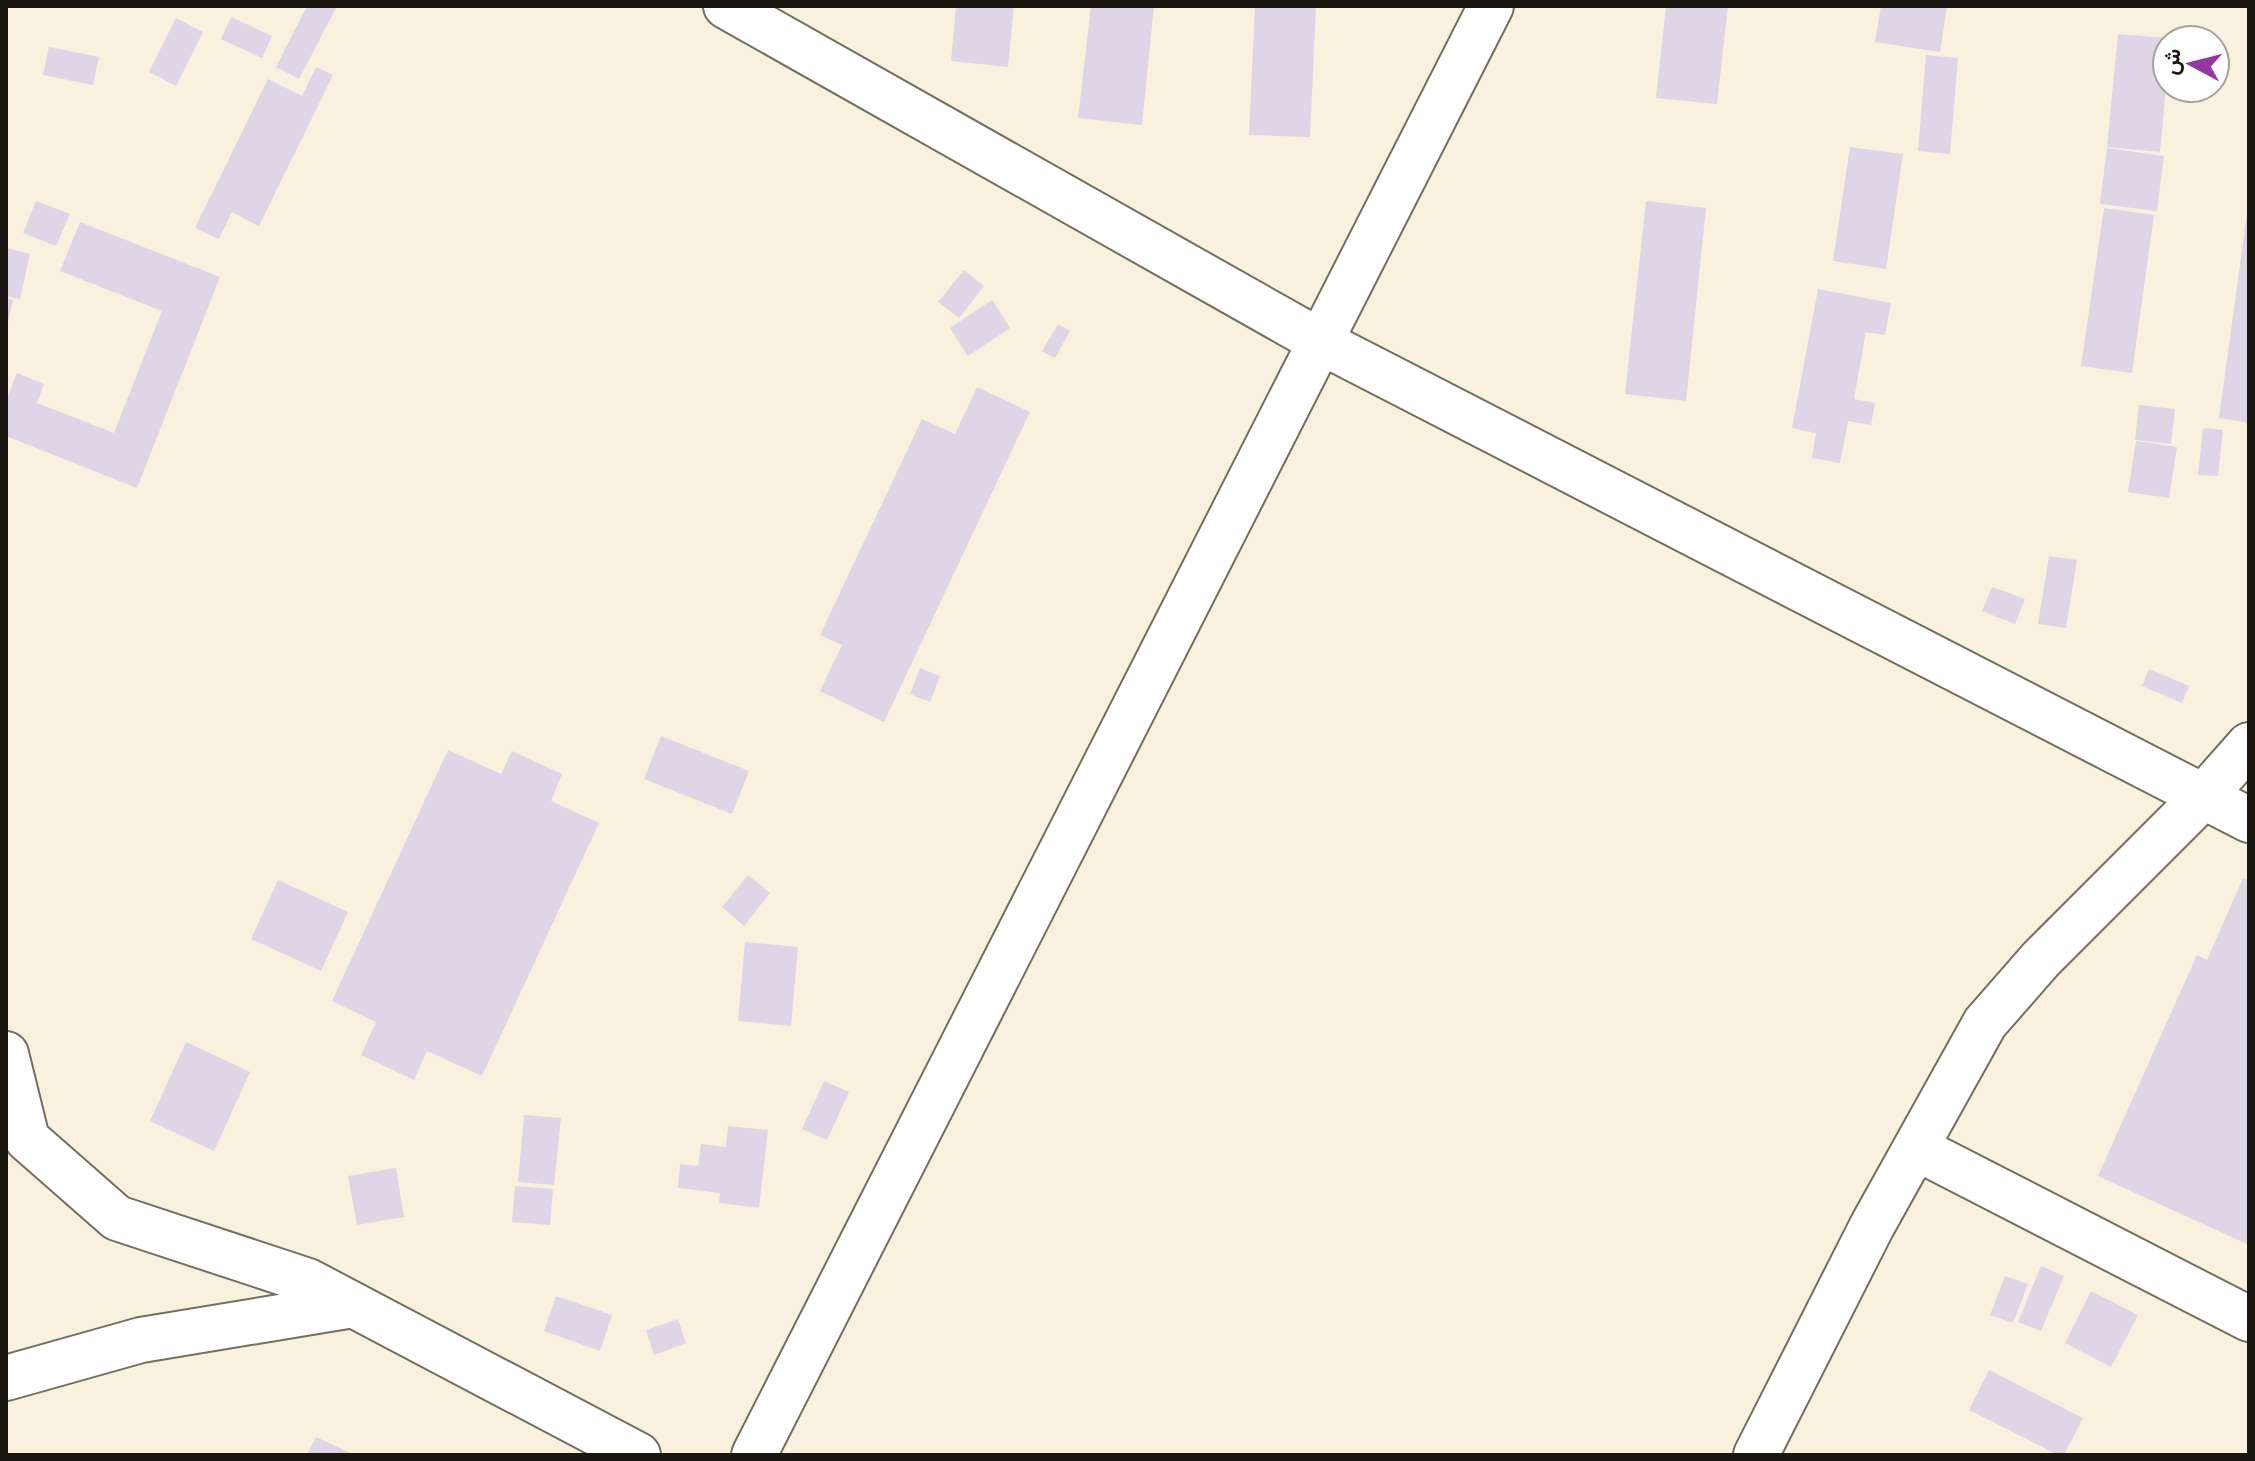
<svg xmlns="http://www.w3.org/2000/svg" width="2255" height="1461" font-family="Literata,Vazirmatn,serif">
  <rect width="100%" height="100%" fill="#f9f1de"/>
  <path fill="#ded5e7" d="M307,6H337L299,79L276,67Z
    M956,6H1014L1008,67L951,61Z
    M1091,6H1154L1142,125L1078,118Z
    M1255,6H1316L1310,137L1249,135Z
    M1666,6H1728L1717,104L1656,98Z
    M1881,6H1947L1940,52L1875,42Z
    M231,17L272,36L262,58L221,39Z
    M176,18L203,32L176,86L149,72Z
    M2118,34L2167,38V77L2160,152L2107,147Z
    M49,47L99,57L93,85L43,75Z
    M1926,55L1958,58L1950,154L1918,151Z
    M316,67L333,75L259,226L232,212L219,239L195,228L268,79L302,96Z
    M1850,147L1903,154L1886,269L1833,261Z
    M2107,148L2164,156L2157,211L2100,204Z
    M36,201L70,214L56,246L23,233Z
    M1646,201L1706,208L1686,401L1625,394Z
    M2104,208L2154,215L2132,373L2081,366Z
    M2247,213H2249V423L2219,418Z
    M80,222L220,277L137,488L6,436V401L17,373L44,384L37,403L114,433L162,311L60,271Z
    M6,248L30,254L20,299L6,296Z
    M964,270L984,286L959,318L938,302Z
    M1818,289L1891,303L1885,335L1866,332L1854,399L1875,403L1871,425L1848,421L1840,463L1812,458L1816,433L1792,428Z
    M6,298L13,300L7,327L6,326Z
    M992,300L1010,328L968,356L950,328Z
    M1058,324L1070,331L1055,358L1042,351Z
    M977,387L1030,412L884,722L820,691L842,645L820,635L922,419L955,434Z
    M2139,405L2175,409L2171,444L2135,440Z
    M2203,428L2223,430L2218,476L2198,475Z
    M2136,441L2177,447L2169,498L2128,492Z
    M2049,556L2077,560L2066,628L2038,624Z
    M1992,587L2025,599L2015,624L1982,611Z
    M920,668L940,676L930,702L910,694Z
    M2149,669L2189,686L2182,703L2142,686Z
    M661,736L749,771L732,814L644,779Z
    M448,750L501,774L512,751L562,774L551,801L599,823L482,1076L427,1051L414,1080L361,1055L376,1022L332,1001Z
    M748,875L770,893L744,926L722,907Z
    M2243,878L2249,880V1245L2098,1176L2197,955L2207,960Z
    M278,880L348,912L321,971L251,939Z
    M745,942L798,947L791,1026L738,1021Z
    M186,1042L250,1072L214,1151L150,1121Z
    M824,1081L849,1092L827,1140L802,1129Z
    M524,1115L561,1118L554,1185L518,1182Z
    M728,1126L768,1130L759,1208L719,1203L720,1193L678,1188L680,1164L698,1166L701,1144L726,1147Z
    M396,1168L404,1217L357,1225L348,1176Z
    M515,1186L553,1189L550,1225L512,1222Z
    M2041,1266L2064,1276L2041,1331L2018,1322Z
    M2005,1276L2028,1284L2013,1323L1990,1315Z
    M2091,1291L2138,1315L2111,1367L2065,1343Z
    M556,1296L612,1315L600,1351L544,1331Z
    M678,1319L686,1343L654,1355L646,1330Z
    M1989,1370L2083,1418L2064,1455H2058L1969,1410Z
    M316,1437L355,1455H307Z"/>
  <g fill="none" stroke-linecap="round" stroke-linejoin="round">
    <g stroke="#756e5d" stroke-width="48">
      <path id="minor" d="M726,6L1321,342L2249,820
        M6,1054L27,1139L117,1218L308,1281L638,1455
        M1916,1148L2249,1319
        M6,1378L141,1340L353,1305
        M754,1455L1491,6
        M1756,1455L1872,1226L1985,1023L2041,959L2203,797L2249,745"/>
    </g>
    <use href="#minor" stroke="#fff" stroke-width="44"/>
  </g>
  <rect width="2255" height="1461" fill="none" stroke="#191710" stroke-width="16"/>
  <g transform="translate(2191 64) rotate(277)"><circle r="38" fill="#ffffff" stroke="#a3a29f" stroke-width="2"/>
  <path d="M0-6L14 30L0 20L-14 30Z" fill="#9537a1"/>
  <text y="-12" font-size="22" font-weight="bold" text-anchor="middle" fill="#191710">ش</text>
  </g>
</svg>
